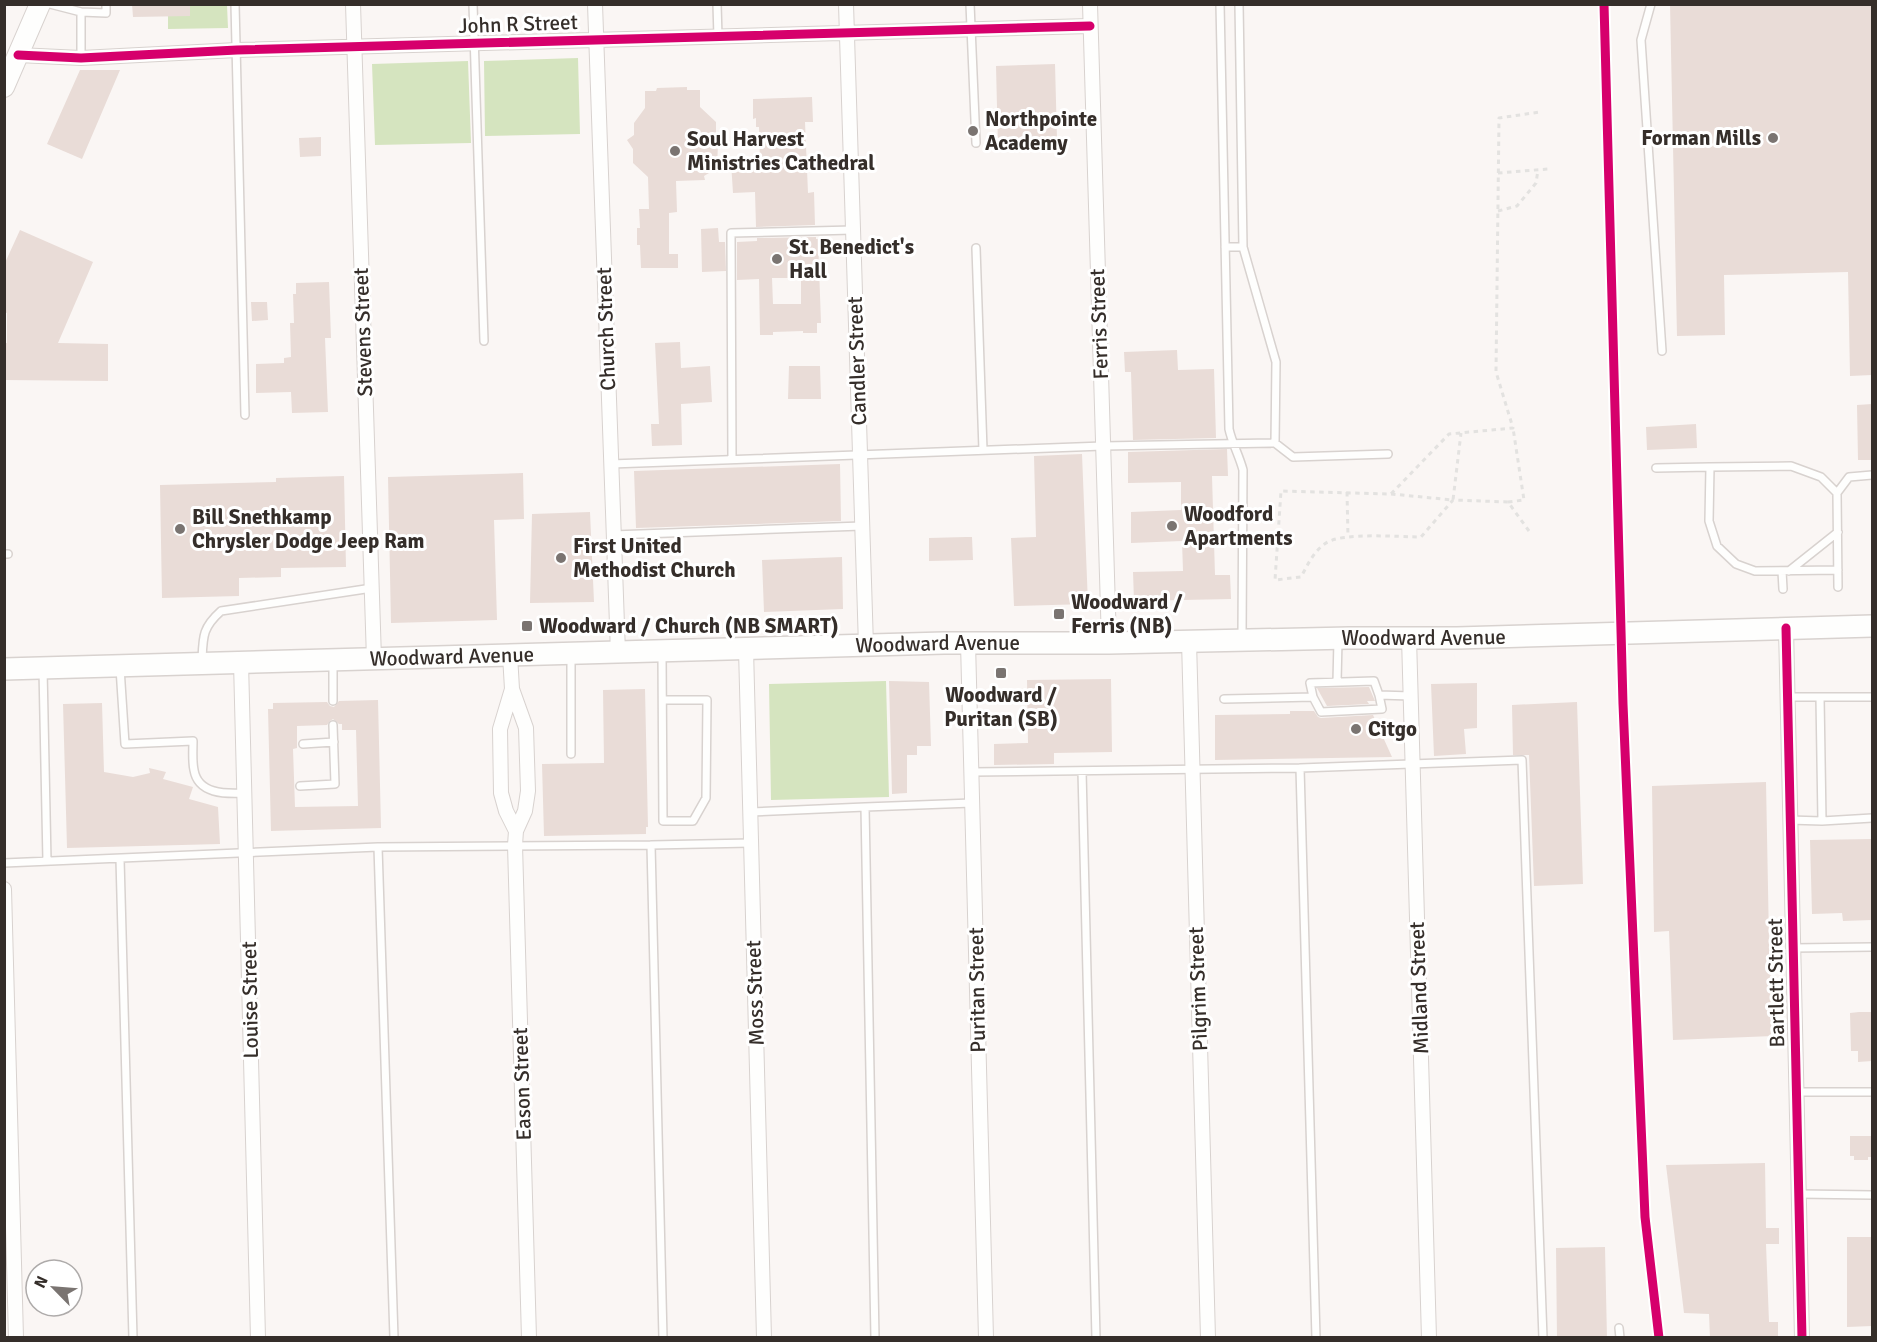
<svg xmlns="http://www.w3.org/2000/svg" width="1877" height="1342" font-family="Signika,sans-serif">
  <rect width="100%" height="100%" fill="#faf6f4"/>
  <path fill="#d5e4bf" d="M168,5H227L228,28L168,29Z
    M578,58L580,134L485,136L484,61Z
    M468,61L471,143L375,145L372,64Z
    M886,681L889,797L771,800L769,684Z"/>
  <path fill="#e9dcd7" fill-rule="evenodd" d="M132,4H190V16L133,17Z
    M1670,4H1872V375L1850,376L1848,272L1724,275L1725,335L1677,336Z
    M1055,64L1057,139L1038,140V146L998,147L996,66Z
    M80,70H120L82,159L47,144Z
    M687,87V90H700V107L716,122V134L722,138L718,144L717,167L711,168L709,173L704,176L705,180L676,181L677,212L669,213V254H678V268H641L640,245H637V228H640L639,209H649L648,177L633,163V149L627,140L634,135V123L645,108V91H656L657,88Z
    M812,97L813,122H805L808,193L814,192L815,225L756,227L755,192L733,193L731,162L760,161L759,127H756V118L753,119V99Z
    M321,137V156L300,157L299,138Z
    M718,228L719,242H725L726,271L702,272L701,229Z
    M20,230L93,262L58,343L108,344V381L4,380V343H7V313L4,312V265Z
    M816,237V239H818L821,323H817V333H803V331L773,332V335H760L759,279L737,280V242L757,241V238ZM772,278H801V304H773Z
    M329,282L331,338H325L328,412L292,413L291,392L256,393V364L284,363V358L291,357L290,323H294L293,294H296V283Z
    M251,302H267L268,320L252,321Z
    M680,342L681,368L710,366L712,402L681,404L682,445L652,446L651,424H659L655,343Z
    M1177,350L1178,370L1214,369L1216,438L1133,440L1131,372H1125L1124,352Z
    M789,366H820L821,399H788Z
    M1872,404V460H1858L1857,405Z
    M1696,424L1697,448L1647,450L1646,427Z
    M1227,449L1228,476H1212L1215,575H1230L1231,599L1134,601L1133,572L1183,571L1182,541L1131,543V512L1181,510V482L1128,483V452Z
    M1082,454L1088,604L1014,606L1011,538L1036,537L1034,456Z
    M840,464L841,521L636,528L634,471Z
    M523,473L524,519L494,520L497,620L391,623L388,477Z
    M344,476L346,567L281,568V577L239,578V596L162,598L160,485L276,482V478Z
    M590,512L594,602L530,603L532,514Z
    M966,537H972L973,560L929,561V538Z
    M842,557L843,609L764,612L762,560Z
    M1111,679L1112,752L1054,753V764L994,765V744L1028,743L1027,680Z
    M889,681L929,682L931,746H917V755H907V793L892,794Z
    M1477,683V728L1464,729L1466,754L1434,756L1431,684Z
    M1369,687L1375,701H1367L1369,704L1327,706L1317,688Z
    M645,689L648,827H646V834L544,836L542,764L604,763L603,690Z
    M378,700L381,828L271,831L268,709H273V703L327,702L330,706L334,707L339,701ZM333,719L339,724H342V730H356L358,806L295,807L293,749L297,748V726L327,725L330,721Z
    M1577,702L1583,884L1534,886L1529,755H1513L1512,705Z
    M102,703L104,772L133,777L150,773L149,768L166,772L163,779L193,787L189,799L218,807L220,844L67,848L63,704Z
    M1290,711H1314L1318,717L1321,718L1373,715L1392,757L1215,760V715L1290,714Z
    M1766,782L1769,941L1773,1036L1673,1040L1669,931L1654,932L1652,786Z
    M1872,839V920L1843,921L1842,913L1812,914L1810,840Z
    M1859,1012H1872V1061L1858,1062V1051H1851L1850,1013Z
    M1850,1136H1872V1157H1868V1160H1854V1156H1850Z
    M1765,1163L1766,1228H1779V1244H1766L1769,1322H1778V1338H1710L1709,1314L1684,1313L1666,1165Z
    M1847,1237H1872V1326L1847,1327Z
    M1605,1247L1607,1338H1557L1556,1248Z"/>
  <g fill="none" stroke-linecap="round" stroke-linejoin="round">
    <g stroke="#d8d2cf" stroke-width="10">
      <path id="lane" d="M50,4L81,12L106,13V4
        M235,4L245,415
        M473,4L484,341
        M717,4L718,37
        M970,4L976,143
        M1220,4L1229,429C1232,443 1239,455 1243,470L1242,637
        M1239,4L1243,247
        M1651,4L1641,40L1662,351
        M81,58V12
        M1225,247H1243L1276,362L1275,443
        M976,248L983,450
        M732,459L731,233L853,230
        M611,464L1103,446L1275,443L1293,457L1388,454
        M1656,468L1710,467
        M1837,493L1849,477L1872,475
        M613,535L862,526
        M4,554H8
        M1838,570L1755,571L1736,564L1717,546L1709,521L1710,467L1791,466L1821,477L1837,493L1838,587
        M1782,571L1783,589
        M1789,571L1838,532
        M662,654L663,821H693L706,798L707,700H663
        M571,656V754
        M202,661C203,637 202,628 221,611L372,588
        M120,668L125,744L193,741C193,751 192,761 194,770C198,794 225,794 244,793
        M43,669L47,861
        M1337,682L1338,640
        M1313,697L1321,712L1382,709L1379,695
        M1787,697H1872
        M1820,697L1822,821
        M1224,699L1313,697L1310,683L1374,681L1379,695L1411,696
        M333,701V662
        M303,744L334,742
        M1082,771L1096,1338
        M972,772L1300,768
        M300,786L335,784L333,725
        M750,812L865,807
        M1789,820L1822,821L1872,818
        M651,845L663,1338
        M120,859L133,1338
        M4,863L378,847
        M1793,948L1872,947
        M1797,1092H1872
        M1799,1194L1872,1195
        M1619,1328L1620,1338
        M394,1338L378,847L651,845L751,843
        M875,1338L865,807L972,803
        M1316,1338L1300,768L1522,760L1543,1338"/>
    </g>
    <g stroke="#d8d2cf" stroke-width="16">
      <path id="street" d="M353,4L374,659
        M595,4L618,653
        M846,4L866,646
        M1090,4L1109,643
        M18,55L81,58L237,50L1090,26
        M1786,628L1802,1338
        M1409,638L1429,1338
        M1189,641L1208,1338
        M968,643L986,1338
        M746,649L764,1338
        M510,655L512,689L526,728L528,791L525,811L516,831L515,845L529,1338
        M241,662L258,1338
        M512,689L500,729L501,793L506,811L516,831
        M4,889L16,1338"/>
    </g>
    <g stroke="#d8d2cf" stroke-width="22">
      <path id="secondary" d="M4,87L40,4"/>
    </g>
    <g stroke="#d8d2cf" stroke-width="24">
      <g id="primary">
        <path id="s1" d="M4,669L944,643H1109L1349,638H1457L1872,626"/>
      </g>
    </g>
    <path stroke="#e3e2e0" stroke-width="3" stroke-dasharray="4.5 4.5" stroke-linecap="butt" d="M1498,173L1548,169
      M1498,211L1517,206L1536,183L1538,170
      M1347,492L1348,537
      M1391,494L1453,500L1461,433
      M1508,502L1524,500L1513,428
      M1529,531L1508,502L1453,500L1421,537C1400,537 1342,532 1326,543C1314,551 1308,564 1301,577L1275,580L1281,491L1391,494L1449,434L1513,428L1496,372L1499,118L1540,112"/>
    <use href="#lane" stroke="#fefefd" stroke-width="7"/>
    <use href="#street" stroke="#fefefd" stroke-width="14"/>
    <use href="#secondary" stroke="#fefefd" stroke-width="20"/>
    <use href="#primary" stroke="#fefefd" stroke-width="21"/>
    <g stroke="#fff" stroke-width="13">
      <path id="cycleway" d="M1604,4L1623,704L1645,1217L1659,1338
        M18,55L81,58L237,50L1090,26
        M1786,628L1802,1338"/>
    </g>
    <use href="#cycleway" stroke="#d6006c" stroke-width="9"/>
  </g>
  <g fill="#7a7471" stroke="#fff" stroke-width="2">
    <circle cx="973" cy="131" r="6"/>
    <circle cx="1773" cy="138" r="6"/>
    <circle cx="675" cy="151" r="6"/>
    <circle cx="777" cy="259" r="6"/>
    <circle cx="1172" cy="526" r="6"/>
    <circle cx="180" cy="529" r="6"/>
    <circle cx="561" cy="558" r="6"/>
    <rect x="1053" y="608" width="12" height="12" rx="3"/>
    <rect x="521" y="620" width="12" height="12" rx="3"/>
    <rect x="995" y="667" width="12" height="12" rx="3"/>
    <circle cx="1356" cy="729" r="6"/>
  </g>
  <g text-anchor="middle" stroke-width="6" stroke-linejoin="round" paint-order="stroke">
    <g font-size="21" fill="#352e2a" stroke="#fff">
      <text transform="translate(518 24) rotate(-2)" y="7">John R Street</text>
      <text transform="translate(1099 324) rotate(-92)" y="7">Ferris Street</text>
      <text transform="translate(606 329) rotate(-92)" y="7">Church Street</text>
      <text transform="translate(363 332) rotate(-92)" y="7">Stevens Street</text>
      <text transform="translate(857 361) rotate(-92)" y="7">Candler Street</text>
      <text dy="7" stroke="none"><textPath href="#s1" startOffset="1420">Woodward Avenue</textPath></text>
      <text dy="7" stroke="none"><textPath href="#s1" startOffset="934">Woodward Avenue</textPath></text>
      <text dy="7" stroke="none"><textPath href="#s1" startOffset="448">Woodward Avenue</textPath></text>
      <text transform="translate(1776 983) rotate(-91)" y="7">Bartlett Street</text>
      <text transform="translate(1419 988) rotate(-92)" y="7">Midland Street</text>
      <text transform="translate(1198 989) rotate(-92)" y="7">Pilgrim Street</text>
      <text transform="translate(977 990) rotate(-91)" y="7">Puritan Street</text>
      <text transform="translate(755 993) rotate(-92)" y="7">Moss Street</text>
      <text transform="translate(250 1000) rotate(-91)" y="7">Louise Street</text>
      <text transform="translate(522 1084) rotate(-92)" y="7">Eason Street</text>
    </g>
    <g font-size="21" font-weight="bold" fill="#352e2a" stroke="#fff" text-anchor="start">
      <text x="985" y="126">Northpointe<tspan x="985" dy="24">Academy</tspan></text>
      <text x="1761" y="145" text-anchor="end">Forman Mills</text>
      <text x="687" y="146">Soul Harvest<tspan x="687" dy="24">Ministries Cathedral</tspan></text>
      <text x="789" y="254">St. Benedict's<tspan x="789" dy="24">Hall</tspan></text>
      <text x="1184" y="521">Woodford<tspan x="1184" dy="24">Apartments</tspan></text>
      <text x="192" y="524">Bill Snethkamp<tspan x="192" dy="24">Chrysler Dodge Jeep Ram</tspan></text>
      <text x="573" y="553">First United<tspan x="573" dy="24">Methodist Church</tspan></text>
      <text x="1071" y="609">Woodward /<tspan x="1071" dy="24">Ferris (NB)</tspan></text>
      <text x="539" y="633">Woodward / Church (NB SMART)</text>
      <text x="1001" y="702" text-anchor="middle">Woodward /<tspan x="1001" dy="24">Puritan (SB)</tspan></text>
      <text x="1368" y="736">Citgo</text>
    </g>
  </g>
  <rect width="1877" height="1342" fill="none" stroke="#352e2a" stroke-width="12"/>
  <g transform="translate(54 1288) rotate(295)"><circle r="28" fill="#ffffff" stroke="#aeabaa" stroke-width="1.5"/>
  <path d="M0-4.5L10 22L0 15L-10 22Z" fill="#7a7471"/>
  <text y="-9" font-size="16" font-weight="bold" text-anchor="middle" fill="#352e2a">N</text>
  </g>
</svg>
